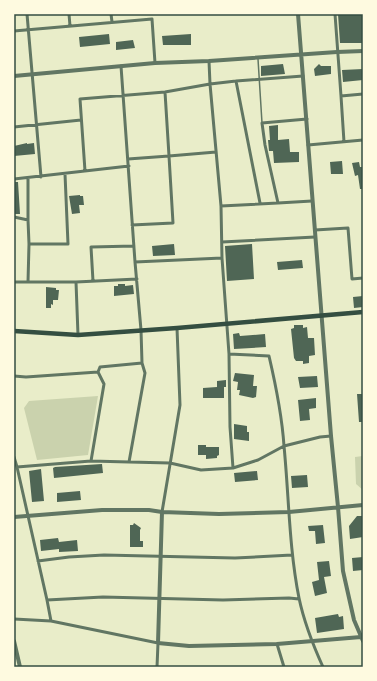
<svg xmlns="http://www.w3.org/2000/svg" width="377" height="681" font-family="Raleway,sans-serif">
  <rect width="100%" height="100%" fill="#e9edc9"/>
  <path fill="#cad2ad" d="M98,396L88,455L37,460L24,408L29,401Z
    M363,456V490L356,484L355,457Z"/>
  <path fill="#4f6655" d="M338,14H363V43H340Z
    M109,34L110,44L80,47L79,37Z
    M191,34V45H163L162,36Z
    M133,40L135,48L116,50V42Z
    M283,64L285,74L261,76V66Z
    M319,64L321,66H331V74L315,76L314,69Z
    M363,69V80L343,82L342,70Z
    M278,125V140L289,139L290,152H299V162L274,163L273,151H269L268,140H270L269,126Z
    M27,143V144L34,143L35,154L14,156V146Z
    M342,161L343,174H331L330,162Z
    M359,162L360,167H363V189H360L358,175L355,176L352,163Z
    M14,182H18L20,214H14Z
    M80,195V196H83L84,205H79L80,213L72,214L69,196Z
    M174,244L175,255L153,256L152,246Z
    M252,244L254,279L227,281L225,246Z
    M302,260L303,268L278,270L277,262Z
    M118,284H125V286L133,285L134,294L114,296V286H118Z
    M46,287L56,288V290H59L58,300H53V305L51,304V308H46Z
    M363,296V307L354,308L353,297Z
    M294,325H303V328L307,327L308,338H314L315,355L309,356V363L303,364V361H296L294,358L291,329L294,328Z
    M239,333L240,336L265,334L266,347L234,349L233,334Z
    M235,373L254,375L253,386H257L256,397L253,398L239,395L240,390H237L238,382L233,381Z
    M317,376L318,387L300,388L298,377Z
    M226,380V387H224V398H203V388L217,387V381Z
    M357,394H363V422H359Z
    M316,398V408L309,409L310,420L300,421L298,400Z
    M234,424L247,426V432H249V441L234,439Z
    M198,445H206V447H219V455L217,456V458L206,459V455H198Z
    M102,464L103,473L54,478L53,468L55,467Z
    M41,469L44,501L32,502L29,471Z
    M257,471L258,480L235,482L234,473Z
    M307,475L308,487L292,488L291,476Z
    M80,491L81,500L57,502V493Z
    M357,516H363V537L350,539L349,526Z
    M134,523L141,528L140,530V541H143V547H130V525H133Z
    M323,525L325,543L316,544L315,531H309L308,526Z
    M58,538L59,542L77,540L78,551L59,552V549L41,551L40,540Z
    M363,557V570L353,571L352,558Z
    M329,561L331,576L324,577L327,593L315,596L312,582L319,580L317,562Z
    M338,614L339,617L343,616L344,629L317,633L315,618Z"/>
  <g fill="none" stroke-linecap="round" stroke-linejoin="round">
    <path stroke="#617663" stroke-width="1.5" d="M258,59L262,123"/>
    <path stroke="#617663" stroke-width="3" d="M27,14L41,177
      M69,14L70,26
      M111,14L112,22
      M335,14L341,96
      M14,31L152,19L155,63
      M209,61L210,84L221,206L222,258L229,354L230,427L233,468
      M121,66L135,262
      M236,81L260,203
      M307,119L262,123L265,145L278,203L312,201
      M14,127L81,120
      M344,142L341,96L363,94
      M308,145L363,140
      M128,159L169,156L165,92
      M85,171L80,99L165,92L210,84L236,81L303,76
      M28,178V220
      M14,179L129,166
      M221,206L278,203
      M14,217L28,220L29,244L28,282H76L137,279
      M132,225L173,223L169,156L216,152
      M315,230L348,228L352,279L363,278
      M222,242L315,237
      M29,244H68L65,174
      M93,281L91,247L134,246
      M14,282H28
      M76,282L78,335
      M229,354L269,356C276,386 282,416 284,446C289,497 289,548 299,598C304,622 313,645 323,667
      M14,376L26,377L98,372L100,367L142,363
      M14,457L17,467
      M91,461L104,384L98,372
      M129,462L170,463L201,470L233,468L258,460L284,446L320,437L331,436
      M162,512L180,405L177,328
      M38,561L69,557L104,555L235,558L292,555
      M47,600L103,597L223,600L289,598L299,599
      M14,619L51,621
      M277,644L284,667
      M157,667L158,643L51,621L47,600L17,467L91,461L129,462L145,373L142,363L141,330L135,262L222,258"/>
    <path stroke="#617663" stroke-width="4" d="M298,14L331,436L338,507L343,571L354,620L363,641
      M14,76L155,63L209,61L337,52L363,51
      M162,512L158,643L189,646L277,644L361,637
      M14,517L102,510H149L162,512L219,514L289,512L363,505
      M14,641L20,667"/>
    <path stroke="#344e41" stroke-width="4.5" d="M14,331L78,335L177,328L363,312"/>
  </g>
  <rect width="377" height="681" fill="none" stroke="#fefae0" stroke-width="30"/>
  <rect x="15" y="15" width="347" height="651" fill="none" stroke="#344e41" stroke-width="1.5"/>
</svg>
